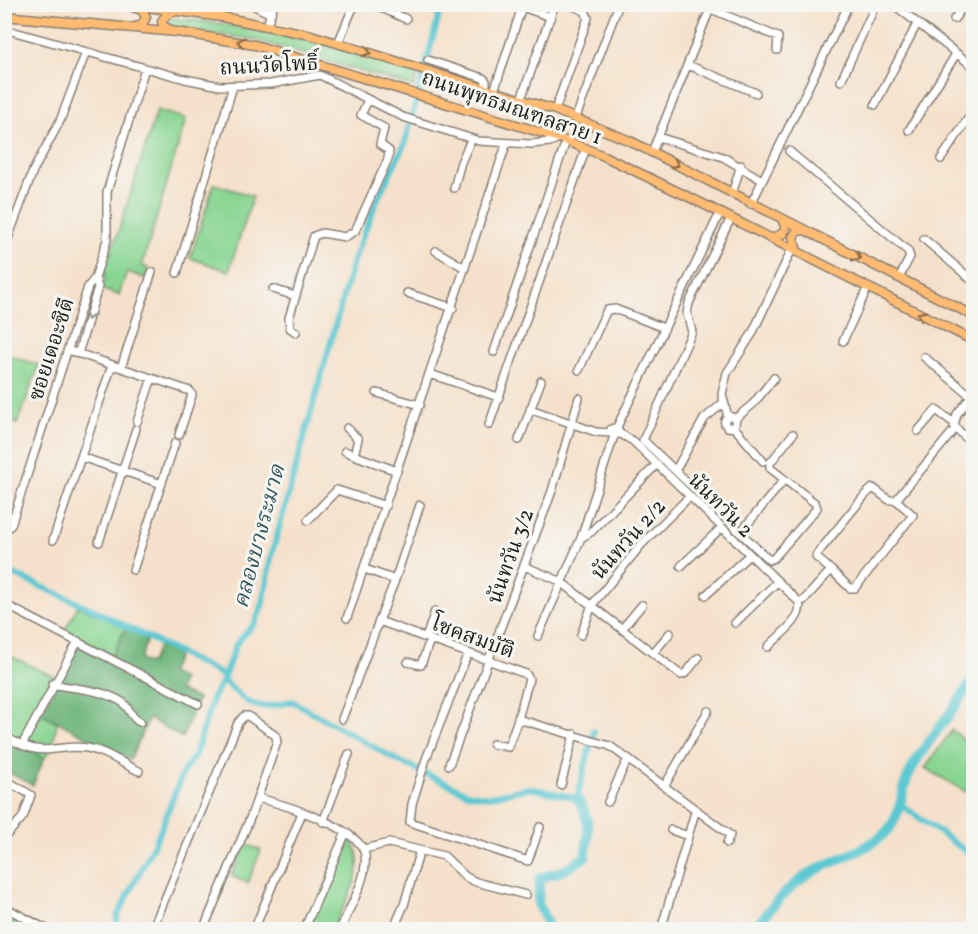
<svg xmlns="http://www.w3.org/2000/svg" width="978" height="934" font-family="Vollkorn,'Noto Serif Thai',serif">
  <rect width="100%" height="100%" fill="#f6f6f2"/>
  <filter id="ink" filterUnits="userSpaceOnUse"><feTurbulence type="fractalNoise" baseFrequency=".0167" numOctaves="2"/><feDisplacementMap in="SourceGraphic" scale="12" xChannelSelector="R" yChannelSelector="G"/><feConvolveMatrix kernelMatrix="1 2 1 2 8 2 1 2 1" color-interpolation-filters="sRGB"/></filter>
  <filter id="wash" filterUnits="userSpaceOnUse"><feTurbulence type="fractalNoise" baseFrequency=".008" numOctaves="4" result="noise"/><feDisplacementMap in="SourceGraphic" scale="24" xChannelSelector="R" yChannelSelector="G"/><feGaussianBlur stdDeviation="1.35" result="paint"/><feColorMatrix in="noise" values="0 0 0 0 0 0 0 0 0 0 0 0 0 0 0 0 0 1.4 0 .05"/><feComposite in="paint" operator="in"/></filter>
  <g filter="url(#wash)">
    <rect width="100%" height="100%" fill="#f5e1cb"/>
    <path fill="#89d592" stroke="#527857" stroke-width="1.5" d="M170,18C256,25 336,45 417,73L414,87L256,40L170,27L166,26V21Z
      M157,110L186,119L142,266L149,268L145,278L127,272L119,295L101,289L105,278L104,268L117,236Z
      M214,184L253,196L229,271L190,258Z
      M4,354L39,365L17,424L5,419Z
      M78,606L126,627L112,656L65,630Z
      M4,653L53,676L19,740L5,733Z
      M41,713L57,722L53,745L44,759L25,744Z
      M952,730L973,747V796L925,768Z
      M350,839C372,864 344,904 333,929L307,930L343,843Z
      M245,844L261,850L248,883L231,876Z
      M4,910L43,929H23L5,921Z"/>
    <path fill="#6eb67c" stroke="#45694c" stroke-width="1.5" d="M126,627L147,639L140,660L150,664L159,646L178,655L170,673L183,679L178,690L198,699L182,738L149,718L130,760L41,713L81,639L112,656Z
      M4,733L19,740L44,759L33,785L5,771Z"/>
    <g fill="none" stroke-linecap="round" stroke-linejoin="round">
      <path stroke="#5bc8d2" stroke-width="6" d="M4,570L94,610L224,676
        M223,680C250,706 253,712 292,701L395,759L467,793L488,797L529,788L577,798L594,731
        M900,804L974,857
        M115,930L118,915L159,834L183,772L195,755L213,697L223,680L236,644L255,623L263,603L271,557L353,261L377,200L405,143L442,4"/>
      <path stroke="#5bc8d2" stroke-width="10" d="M546,930L547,923L538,903L540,878L565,870L585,857C589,834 591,818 577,798
        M754,930C771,907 787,887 812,872C835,859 864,852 884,834C901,819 900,795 908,776C924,742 955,712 974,677"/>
    </g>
  </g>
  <g filter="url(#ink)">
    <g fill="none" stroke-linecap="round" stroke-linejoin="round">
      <g stroke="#887e74" stroke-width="10">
        <path id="minor" d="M251,4L271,14
          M373,4L406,19
          M699,4L778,37L777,50
          M893,4L974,67
          M522,7L551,17
          M954,19L965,4
          M267,25L274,4
          M4,29L185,79L220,86L271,84L320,75L403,117L479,141L531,144L550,142L559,138
          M338,43L352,10L357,4
          M428,60L483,78L486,81V89
          M688,65L756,93
          M841,81L876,4
          M494,91L523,4
          M521,99L555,4
          M875,105L917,24
          M555,110L588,18L585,11L569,4
          M576,117L619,4
          M909,130L956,54
          M658,137L723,157L762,180
          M789,151L908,251L910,257L899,278
          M652,152L712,4
          M941,159L974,110
          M454,188L461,162L471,140
          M732,194L741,165
          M751,204L849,4
          M731,218L689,303L687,313L692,332L643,440L769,560L774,558L817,508L815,503L770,468V463L793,434
          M924,239L974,282
          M4,249L33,171L60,121L86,52
          M436,251L465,268
          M177,273L233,86
          M273,289L295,296
          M407,293L453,308
          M296,332L290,328L289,318L314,236L322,233L345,237L355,231L388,159L389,151L380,144L384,128L361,115L368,100
          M843,341L867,289
          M68,350L190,391L192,395L179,435
          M494,352L566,141
          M78,354L98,287L95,278
          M924,357L971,396
          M121,368L152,272
          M579,370L607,310L615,309L664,328
          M430,374L498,397
          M377,393L420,405
          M974,393L957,414L954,426L974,446
          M530,409L596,432L611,433
          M724.5 422a5.5 5.5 0 1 1 11 0a5.5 5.5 0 1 1-11 0Z
          M728,417L722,394L727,373L752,334L792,249
          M735,419L753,404L774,378
          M137,422L152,378
          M489,425L586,148
          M733,426L763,461
          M617,427L619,433L614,436L611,429L617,427L720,213
          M347,428L358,439L354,455L397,471
          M918,431L936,410L954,423
          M619,433L633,441L799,602C804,619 779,635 768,647
          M519,440L541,381
          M345,451L354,455
          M81,457L162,484
          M678,466L704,419L723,403
          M308,520L337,490L386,506
          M4,532L11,525L88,287L95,278L107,240V192L145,68
          M740,533L784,480
          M581,538L591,532L657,464
          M53,540L112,365
          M99,542L136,429
          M524,566L560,581L681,675L686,673L698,658
          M681,566L721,528
          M365,569L395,580L379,621L526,674L529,679L518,719L610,746L730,835L727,843
          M133,570L175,443
          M831,570L850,588H855L913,515L896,500
          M395,580L420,505
          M706,595L749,555
          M804,600L831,570L816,557L817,554L865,495L873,488L889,500H896L955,429
          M4,604L198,704
          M347,618L506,145
          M735,623L777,582
          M622,629L642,605
          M581,635L592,605L641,545L689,497
          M538,636L581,538L614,436
          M426,638L435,611
          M468,653L426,759L412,804L410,822L528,861L540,827
          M653,653L670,633
          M408,662L421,665L430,640
          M52,684C76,689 101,689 122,702C130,707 130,718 140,722
          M342,719L379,621
          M4,737L22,745L78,641
          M493,744L508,747L518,719
          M22,745C48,756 60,744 87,748C106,751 121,763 139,771
          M449,765L552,491L579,398
          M4,779L31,795L23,817L4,838
          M561,785L574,734
          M665,785L708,711
          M258,798C282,804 362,828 365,855C368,879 349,908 340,930
          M608,802L628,758
          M323,822L349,754
          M671,830L688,836
          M364,849L389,843L444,856L466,877L476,882L526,895
          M4,907L48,930
          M152,930L238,723L244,716H248L276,736L277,742L251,816L203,930
          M254,930L302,813
          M304,930L346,832
          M393,930L404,905L420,850
          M661,930L695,812"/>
      </g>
      <g stroke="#887e74" stroke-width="11">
        <path id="major" d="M125,4L222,17L311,35L555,110L630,141L974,316
          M4,16L177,32L255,45L559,138L604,156L699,202L974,341
          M135,27L142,25L146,17L142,10L135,8
          M171,30L163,26L162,21L166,15L176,11
          M772,238L784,233L785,226L782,219
          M797,252L793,237L797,231L805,230"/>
      </g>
      <use href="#minor" stroke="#fff" stroke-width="7"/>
      <use href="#major" stroke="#ffbb71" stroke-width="8"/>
    </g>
    <defs><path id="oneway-chevron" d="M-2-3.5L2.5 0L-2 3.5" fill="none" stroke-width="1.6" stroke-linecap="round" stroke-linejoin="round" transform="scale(1.5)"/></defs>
    <g stroke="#8e6c46">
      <use href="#oneway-chevron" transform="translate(241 42) rotate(-168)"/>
      <use href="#oneway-chevron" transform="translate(367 52) rotate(17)"/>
      <use href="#oneway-chevron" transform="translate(675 164) rotate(28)"/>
      <use href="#oneway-chevron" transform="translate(857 257) rotate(27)"/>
      <use href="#oneway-chevron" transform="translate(921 315) rotate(-154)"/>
    </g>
    <use stroke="#999" href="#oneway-chevron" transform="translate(89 316) rotate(107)"/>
  </g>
  <g text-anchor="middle" stroke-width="6" stroke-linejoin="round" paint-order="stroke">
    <g font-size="21" fill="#1c1c1c" stroke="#f6f6f2">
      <text transform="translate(269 65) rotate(-3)" y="7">ถนนวัดโพธิ์</text>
      <text transform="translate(512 107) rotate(19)" y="7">ถนนพุทธมณฑลสาย 1</text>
      <text transform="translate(51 349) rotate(-72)" y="7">ซอยเดอะซิตี</text>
      <text transform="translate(721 505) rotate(45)" y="7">นันทวัน 2</text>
      <text transform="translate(628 539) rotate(-48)" y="7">นันทวัน 2/2</text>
      <text transform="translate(510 556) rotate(-70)" y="7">นันทวัน 3/2</text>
      <text transform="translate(473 637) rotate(20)" y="7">โชคสมบัติ</text>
    </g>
    <g font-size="22" font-style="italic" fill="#32585c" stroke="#f6f6f2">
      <text transform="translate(258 536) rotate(-75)" y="8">คลองบางระมาด</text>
    </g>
  </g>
  <rect width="978" height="934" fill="none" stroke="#f6f6f2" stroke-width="24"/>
</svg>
